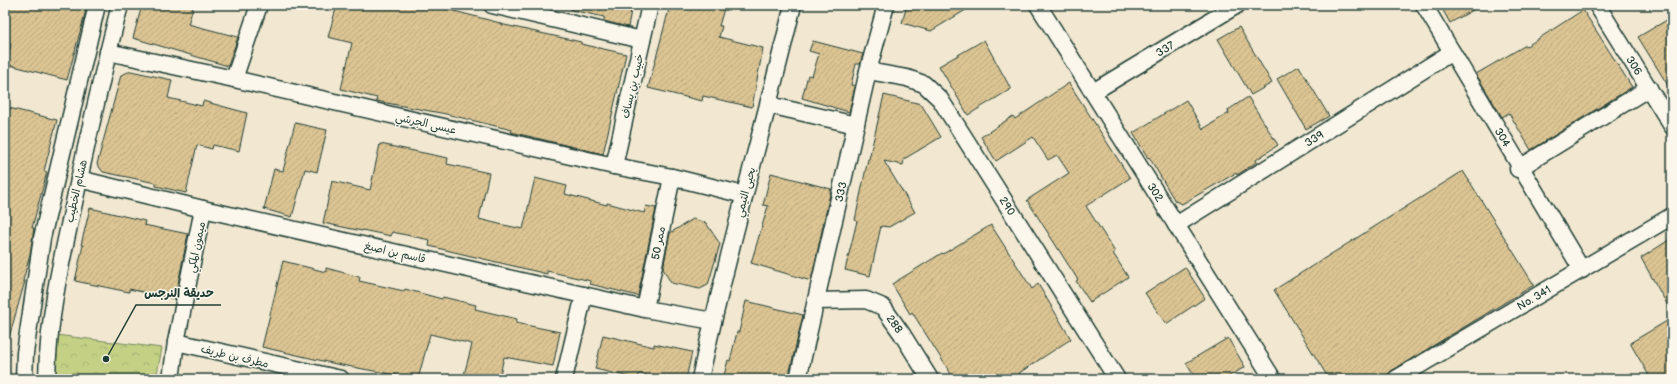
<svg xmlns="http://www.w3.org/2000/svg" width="1677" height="384" font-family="'Balsamiq Sans','Playpen Sans Arabic',sans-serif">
  <defs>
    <pattern id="park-crowns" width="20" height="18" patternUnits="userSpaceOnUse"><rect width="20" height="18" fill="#c4d185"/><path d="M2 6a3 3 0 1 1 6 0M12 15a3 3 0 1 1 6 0" fill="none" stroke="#a8b473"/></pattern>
    <pattern id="building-hatch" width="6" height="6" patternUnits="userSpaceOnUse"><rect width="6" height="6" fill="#dcc493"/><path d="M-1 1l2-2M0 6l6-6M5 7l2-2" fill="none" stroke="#bca97f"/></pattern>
  </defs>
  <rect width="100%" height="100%" fill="#f2e8d1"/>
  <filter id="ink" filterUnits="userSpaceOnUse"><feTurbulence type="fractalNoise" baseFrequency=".025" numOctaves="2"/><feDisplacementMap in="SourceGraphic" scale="8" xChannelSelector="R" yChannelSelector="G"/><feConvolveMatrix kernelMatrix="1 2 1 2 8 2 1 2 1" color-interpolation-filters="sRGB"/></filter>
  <g filter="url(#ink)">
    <path fill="url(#park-crowns)" stroke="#72875c" d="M56,335L162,348L156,379H51Z"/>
    <path fill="url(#building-hatch)" stroke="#1f3d34" d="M5,5H67L86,10L67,80L6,64L11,44L5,43Z
      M142,5H194L188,24L238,37L228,66L133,38Z
      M337,5H431L500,23V24L581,42V44L626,54L603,154L536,138L511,132L512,130L446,114L376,101L377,98L341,89L352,43L328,37Z
      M571,5H632L628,27L604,21V17L571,10Z
      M670,5H725L719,26H722L719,37L763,48L752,107L703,96L702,101L648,88Z
      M907,5H974L931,31L902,23Z
      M1440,5H1482L1450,23Z
      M1583,10L1632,87L1531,150L1509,113L1502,117L1476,74L1526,45L1527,46Z
      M1672,17V92L1638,37Z
      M1239,27L1272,83L1251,95L1218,39Z
      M984,40L1011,89L968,115L939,66Z
      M813,41L863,54L860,64H856L851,85L855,86L849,112L802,98L808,75L812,76L819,54L809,51Z
      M1299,66L1329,116L1306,129L1277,79Z
      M131,71L172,80L168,98L202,106L203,101L247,113L239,151L213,145L212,149L197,145L186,193L156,186V183L103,172L97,164L121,75Z
      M1069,83L1130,178L1086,206L1115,252L1113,253L1128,277L1090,302L1076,281L1078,280L1027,200L1069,173L1057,155L1048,160L1033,137L996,161L981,137L1013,116L1015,119Z
      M884,95L921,104L941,137L904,159L903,165L884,161L915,212L889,227L881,226L870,276L845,270L857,221L855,220L868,159H869Z
      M1248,97L1278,145L1256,160L1257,162L1237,175L1236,173L1182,204L1175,201L1149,157L1148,158L1133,133L1186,100L1203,129L1229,113L1228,110Z
      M5,107L57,120L44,171L47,172L32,228H34L30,254L23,281H25L8,341H5Z
      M295,123L327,130L317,172L305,169L292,217L264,209L274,169L283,171Z
      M380,144L448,158L447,164L489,173L479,219L499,224L523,229L535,178L567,186L565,194L607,205V203L644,213L646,206L656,208L638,296L590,284L591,281L547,271V274L429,246L430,240L392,232L391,236L362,230V231L323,223L332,181L370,190Z
      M1463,171L1534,285L1391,371L1384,379H1329L1274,290Z
      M771,173L831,189L811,281L751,263L768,206L763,205Z
      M90,208L145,221L144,225L188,234L175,299L129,289V292L75,281L83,245H81Z
      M693,219L706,223L720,244L708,285L700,289L671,283L663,269L670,233Z
      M991,225L1032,289L1038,284L1071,339L1019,373L1022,379H954L912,312L910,314L892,284L942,253L943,254Z
      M1672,238V313L1641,258Z
      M283,261L326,272V268L360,277L359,281L404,291L405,289L442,299L443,297L476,305L475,309L517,319L516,323L560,332L553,366L504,357L499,379H463L472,344L430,334L418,379L336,364L262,347Z
      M1185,267L1205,298L1166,324L1145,293Z
      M746,301L803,315L788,379H723L728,360L730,361L737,332H739Z
      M1672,318V379H1651L1630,343Z
      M603,335L654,347V344L692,352L686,379H662L639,374L638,379L595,369Z
      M1228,338L1245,367L1224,379H1196L1186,363Z"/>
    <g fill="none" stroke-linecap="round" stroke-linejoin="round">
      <g stroke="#1f3d34" stroke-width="19">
        <g id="minor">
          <path d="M492,5L642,40"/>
          <path id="s1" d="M1038,5L1273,379"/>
          <path id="s2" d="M1424,5L1582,270"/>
          <path id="s3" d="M1597,5L1672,126"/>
          <path d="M108,52L234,79L614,166L672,177L744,195"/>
          <path id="s4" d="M868,71L907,78L924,84L940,99L1117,379"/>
          <path d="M234,79L259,5"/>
          <path id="s5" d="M1093,92L1237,5"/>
          <path d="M769,105L856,125"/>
          <path d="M614,166L650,5"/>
          <path d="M1518,169L1649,88"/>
          <path d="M79,179L203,209L645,309L713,321"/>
          <path id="s6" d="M1176,225L1452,52"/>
          <path id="s7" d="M816,301L866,300L883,307L902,334L930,379"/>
          <path d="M645,309L672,177"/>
          <path d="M176,342L341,379"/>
          <path d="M24,379L25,353L42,238L97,5"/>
          <path d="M47,379C48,318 61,262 74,203C88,137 103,71 120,5"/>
          <path d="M171,379L176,342L203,209"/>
          <path d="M564,379L584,295"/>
          <path d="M700,379C727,253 763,130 793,5"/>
          <path id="s8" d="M798,379L868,71L886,5"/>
          <path id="s9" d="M1396,379L1672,216"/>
        </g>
      </g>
      <use href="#minor" stroke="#fbf7ec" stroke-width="16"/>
    </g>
  </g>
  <g text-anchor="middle" stroke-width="3" stroke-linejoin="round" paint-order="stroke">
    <g font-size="11" fill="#1f3d34" stroke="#fbf7ec">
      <text dy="4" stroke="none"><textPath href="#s5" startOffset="84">337</textPath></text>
      <text dy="4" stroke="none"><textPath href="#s3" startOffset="71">306</textPath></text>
      <text transform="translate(632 86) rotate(-77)" y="4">خبيب بن يساف</text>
      <text transform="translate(426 123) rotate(13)" y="4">عيسى الجرشي</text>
      <text dy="4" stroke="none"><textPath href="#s2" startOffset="154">304</textPath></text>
      <text dy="4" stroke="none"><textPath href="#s6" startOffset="163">339</textPath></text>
      <text transform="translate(76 191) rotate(-77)" y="4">هشام الخطيب</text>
      <text transform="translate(745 192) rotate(-75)" y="4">يحيى التيمي</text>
      <text dy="4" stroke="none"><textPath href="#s8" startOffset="192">333</textPath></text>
      <text dy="4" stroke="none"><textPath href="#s1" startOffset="221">302</textPath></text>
      <text dy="4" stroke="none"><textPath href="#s4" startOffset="206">290</textPath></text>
      <text transform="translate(658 243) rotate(-79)" y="4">ممر 50</text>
      <text transform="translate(196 247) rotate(-78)" y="4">ميمون المكي</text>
      <text transform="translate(395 252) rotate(13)" y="4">قاسم بن اصبغ</text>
      <text dy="4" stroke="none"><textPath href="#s9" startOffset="160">No. 341</textPath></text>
      <text dy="4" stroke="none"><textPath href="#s7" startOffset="89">288</textPath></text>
      <text transform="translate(235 356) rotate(13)" y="4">مطرف بن طريف</text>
    </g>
  </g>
  <path fill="none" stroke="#1f3d34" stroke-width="1.5" d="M106 359L136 305H221"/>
  <circle fill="#1f3d34" stroke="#fbf7ec" stroke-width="1.5" cx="106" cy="359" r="4"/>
  <g font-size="12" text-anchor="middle" font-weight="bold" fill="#1f3d34" stroke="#fbf7ec" stroke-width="3" stroke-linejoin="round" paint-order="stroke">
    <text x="179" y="297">حديقة النرجس</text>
  </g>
  <rect width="1677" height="384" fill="none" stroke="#fbf7ec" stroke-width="20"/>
  <rect x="10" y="10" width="1657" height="364" fill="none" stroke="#1f3d34" stroke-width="1.5" filter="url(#ink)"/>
</svg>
